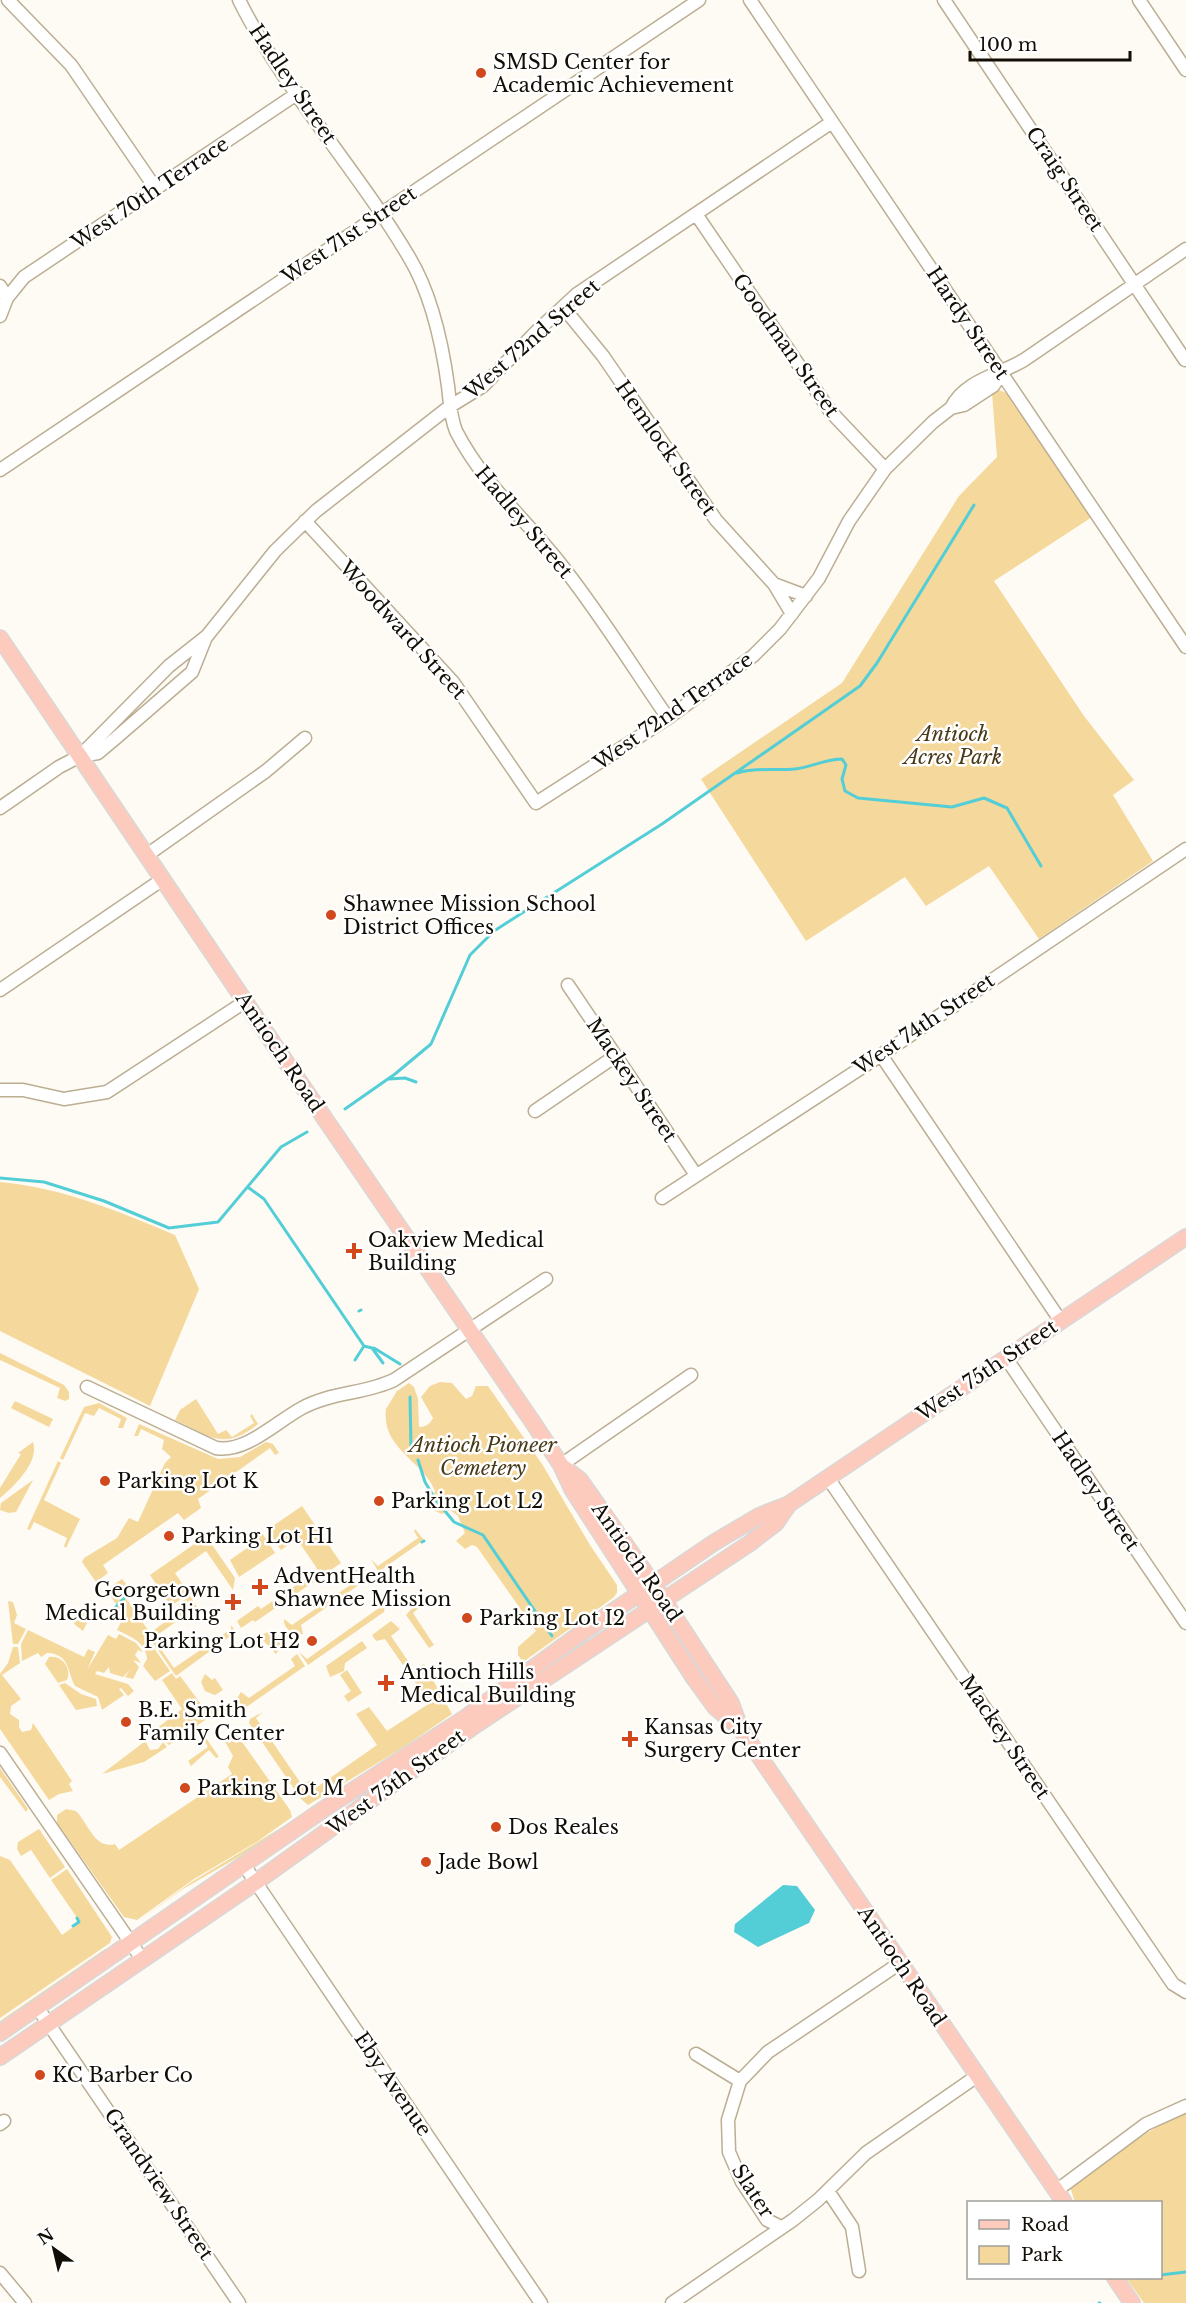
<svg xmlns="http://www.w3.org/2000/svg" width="1186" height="2303" font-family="'Libre Baskerville',serif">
  <rect width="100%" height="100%" fill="#fefbf5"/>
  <path fill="#f5d89c" d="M997,389L1009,394L1092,517L994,581L1084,716L1134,780L1113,795L1153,861L1039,939L989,866L926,906L905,877L806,941L701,779L842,683L959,496L997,457L992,393Z
    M0,1182C63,1188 118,1211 175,1235L199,1289L150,1406L0,1331Z
    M0,1353L64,1385L69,1392V1399L65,1401L57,1398L60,1388L0,1360Z
    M440,1382L452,1383L466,1399L472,1396L476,1386H488L542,1464L590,1545L617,1585V1593L613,1598L523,1662L518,1655V1647L536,1631L477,1547L472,1545L465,1549L456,1541L465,1533L458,1516L450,1510L442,1514L435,1511L430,1502L435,1491C423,1460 381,1449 386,1409L397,1391L409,1383L414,1387L418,1399L419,1427C426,1427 430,1424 433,1418L421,1397L430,1386Z
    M196,1399L218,1434L226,1430L232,1437L254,1423L250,1416L252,1414L258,1424C224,1452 209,1436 175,1420L180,1410Z
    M15,1401L53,1419L49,1427L11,1408Z
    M99,1403L127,1418L123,1428H118L121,1419L99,1408L94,1416L85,1413L63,1460L60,1458L84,1407Z
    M139,1424L218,1459L240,1457L266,1442L273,1444L279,1453L275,1455L270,1448L198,1499L201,1508L184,1520L178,1513L103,1565L108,1573L96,1582L82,1562L84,1558L117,1538L129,1518L138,1522L165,1463L171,1457L162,1449L164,1440L141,1429L138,1436H134Z
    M33,1442C40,1461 14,1487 0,1498V1488L21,1454L18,1453Z
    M58,1461L61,1463L44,1500L80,1519L66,1548L64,1546L67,1538L34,1522L30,1530L27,1529Z
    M33,1480L16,1512L9,1513L0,1510L1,1503Z
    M302,1506L341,1563L255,1622L253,1620L241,1628L237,1621L258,1606L261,1609L318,1570L297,1539L281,1550L267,1530Z
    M415,1529L424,1540L381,1570L385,1576L382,1578L371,1559L378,1566L418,1538L414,1531Z
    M262,1533L275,1553L239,1577L230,1560L250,1546L248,1544Z
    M206,1536L235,1578L233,1590L206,1551L175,1573L189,1594L171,1606L150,1575Z
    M356,1569L366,1580L301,1625L303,1634C294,1636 283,1629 284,1619L292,1625L359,1579L355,1572Z
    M122,1579L127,1585L120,1590L124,1596L116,1604L106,1590Z
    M190,1596L197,1607L153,1638L174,1668L231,1629V1625L236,1632L176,1676L151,1640L150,1633L181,1610L178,1604Z
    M125,1597L148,1630L149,1641L170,1671L155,1681L143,1666L147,1659C146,1642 131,1637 117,1630L123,1618L113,1611Z
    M377,1598L385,1607L384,1612L308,1665L299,1652L307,1659L379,1608L375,1602Z
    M8,1601L13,1602L17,1615L14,1623L26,1629L18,1644H13Z
    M415,1605L420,1607L413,1613L434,1645L429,1648L406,1615Z
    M83,1610L91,1615L83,1631L74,1624L79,1612Z
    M391,1621L400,1629L391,1636L408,1661L403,1665L385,1639L376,1641L372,1635Z
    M28,1630L84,1657L88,1649L95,1652L87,1670L108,1635L116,1639L119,1634L136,1643L143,1652L138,1650L135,1655L141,1663L133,1660L139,1667L133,1679L125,1677L130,1670L123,1677L110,1673L109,1667L104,1673L97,1671L95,1674L128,1684L134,1691L128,1696L121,1688L119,1689L124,1695L102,1710L98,1697L75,1686C67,1671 70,1654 47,1653L41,1657L38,1653L22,1661L21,1644Z
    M268,1632C276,1634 281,1638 281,1646L276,1654L259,1636Z
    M362,1641L367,1648L345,1663L344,1671L330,1677L326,1666Z
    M13,1647H18L20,1663L2,1675L21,1699L11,1706L10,1714L19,1720V1727L22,1732L31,1730L33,1723L72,1781L69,1784L73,1791L59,1794L49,1800L0,1729V1674L8,1663Z
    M297,1654L305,1666L245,1708L239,1707L237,1698L241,1692L249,1698L295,1666L291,1659Z
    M49,1657C62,1655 72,1668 67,1680L58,1683L45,1664Z
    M424,1664L452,1714L404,1747L308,1805L301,1799L249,1723L250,1719L263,1712L256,1718L302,1785L311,1780L317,1787L377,1745L356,1714L369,1707L387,1731L427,1705L428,1700L409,1674Z
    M347,1670L362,1693L348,1702L344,1696L351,1691L340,1675Z
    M172,1673L176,1679L180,1676L204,1708L220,1710L169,1745L163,1740L161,1731L156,1729L182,1709L162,1680Z
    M205,1674L212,1680L215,1678L223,1690L215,1695L205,1691L201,1682Z
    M65,1683L81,1694L96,1699L97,1706L76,1710L59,1685Z
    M233,1729L290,1810L292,1817L258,1841L194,1879L137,1920L124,1917L57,1823V1815L66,1809L76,1811C88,1823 95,1850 115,1844L119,1850L232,1774L228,1767L233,1756L223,1738Z
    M144,1738L150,1750L158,1749L163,1742L167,1747L144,1762L102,1774L144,1742Z
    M206,1738L219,1757L216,1758L209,1750L191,1766L188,1761L208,1747L204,1740Z
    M0,1768L28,1809L26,1812L0,1777Z
    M292,1821L263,1843L183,1889L141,1919L190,1883Z
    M39,1829L65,1867L50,1878L31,1850L21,1856L17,1849L18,1842Z
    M0,1856L10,1860L62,1935L80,1922L51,1880L67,1869L112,1937L110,1943L0,2018Z
    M105,1949L107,1951L0,2024V2021Z
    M1186,2112V2303H1144L1126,2278H1160V2202H1075L1071,2190L1073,2184C1109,2158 1145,2131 1186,2112Z"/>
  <path fill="#53ced6" d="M783,1885L797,1886L815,1910L809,1923L758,1947L734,1932L735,1924Z"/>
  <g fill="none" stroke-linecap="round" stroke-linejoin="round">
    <path stroke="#53ced6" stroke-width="3" d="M737,773C757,767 775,771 795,769C812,767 825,759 842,759L846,765L842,779L845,791L858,798L952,807L984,798L1007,808L1041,866
      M389,1079L405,1078L416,1082
      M345,1109L395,1074L431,1044L470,955L494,931L662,824L860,686L877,663L974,505
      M0,1178L44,1182L104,1201L169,1228L218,1222L281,1147L307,1132
      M249,1188L264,1199L364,1346L372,1348L383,1363
      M359,1311L361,1310
      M374,1348L400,1364
      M355,1360L364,1346
      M410,1397L411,1447
      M418,1460L425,1482L435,1499L454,1522L483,1535L552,1636
      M422,1542L424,1541
      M362,1583L367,1580
      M113,1610L125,1597
      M73,1926L79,1922L77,1918
      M1160,2275L1186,2272
      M1143,2278H1145
      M1099,2303H1100"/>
    <g stroke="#bbae92" stroke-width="15">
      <path id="minor" d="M8,0L71,65L156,189
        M239,0C285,92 357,169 409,257C432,295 442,342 448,386C450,402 450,416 456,431C482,482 524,518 559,562C599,612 632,666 668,718
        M750,0L1186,647
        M944,0L1185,360
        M1139,0L1186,70
        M696,214L830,411L885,469
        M0,286L7,298L0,316
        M7,298L24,277L298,93
        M563,307L603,356L716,520L774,584L792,614
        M951,408C965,380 999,375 1024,360L1186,249
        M0,470L699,0
        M305,521L453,682L536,803L668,718L753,656L780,629L819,578L849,521L885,469L933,422L951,408L964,405L993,386L1002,373
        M774,584L806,596
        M80,756L169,666L207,636L275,551L316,511L449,407L483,386L537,331L577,294L832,122
        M0,808L59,767L80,756L98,753L117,737L192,672L206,637
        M147,855L266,771L305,738
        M568,985L696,1175
        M0,990L163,879
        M881,1055L1060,1320
        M0,1090H23L64,1099L107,1092L246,1001
        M535,1111L614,1057
        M662,1198L881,1055L1186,849
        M1006,1358L1186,1623
        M87,1387L216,1448C246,1453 276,1422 302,1408C331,1392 365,1394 394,1380L546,1279
        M561,1465L691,1375
        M828,1478L1173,1984L1186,1992
        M0,1753L142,1959
        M244,1865L541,2303
        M37,2007L239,2303
        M696,2054L740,2081
        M0,2124L4,2121
        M828,2191L852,2227L859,2271
        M1056,2191L1146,2124L1186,2106
        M781,2227L767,2220L742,2182L729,2152L728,2120L740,2081L768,2052L900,1963
        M0,2273L25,2303
        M672,2303L793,2220L818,2200L866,2153L977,2076"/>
    </g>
    <g stroke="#d9d8d7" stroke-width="18">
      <path id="major" d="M0,638L275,1046L534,1424L561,1465L572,1489L694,1678L715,1707L740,1728
        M563,1467L580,1480L653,1584L731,1703L740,1728L1064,2202
        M0,2033L324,1809L465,1718L577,1636L715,1542L759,1516L789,1504L1186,1237
        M0,2057L256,1882L477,1724L750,1543L776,1523L789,1504
        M1115,2278L1132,2303"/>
    </g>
    <use href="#minor" stroke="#fff" stroke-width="12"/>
    <use href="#major" stroke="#fdcbbd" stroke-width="15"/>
  </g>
  <g fill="#d0481b" stroke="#fff" stroke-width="2">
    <circle cx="481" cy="73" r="6"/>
    <circle cx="331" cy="915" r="6"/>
    <path d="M351 1242h6v6h6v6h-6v6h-6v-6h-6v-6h6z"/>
    <circle cx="105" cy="1481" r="6"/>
    <circle cx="379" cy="1501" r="6"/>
    <circle cx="169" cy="1536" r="6"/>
    <path d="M257 1578h6v6h6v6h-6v6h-6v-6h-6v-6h6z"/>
    <path d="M230 1593h6v6h6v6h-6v6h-6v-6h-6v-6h6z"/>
    <circle cx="467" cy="1618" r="6"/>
    <circle cx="312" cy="1641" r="6"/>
    <path d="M383 1674h6v6h6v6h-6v6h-6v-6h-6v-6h6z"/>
    <circle cx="126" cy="1722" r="6"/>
    <path d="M627 1730h6v6h6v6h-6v6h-6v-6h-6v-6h6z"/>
    <circle cx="185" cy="1788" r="6"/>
    <circle cx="496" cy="1827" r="6"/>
    <circle cx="426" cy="1862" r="6"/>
    <circle cx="40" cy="2075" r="6"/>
  </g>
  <g text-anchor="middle" stroke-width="5" stroke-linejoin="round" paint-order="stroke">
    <g font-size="20" fill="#120d05" stroke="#fff" text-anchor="start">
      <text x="493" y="69">SMSD Center for<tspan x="493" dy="23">Academic Achievement</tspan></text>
      <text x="343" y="911">Shawnee Mission School<tspan x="343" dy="23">District Offices</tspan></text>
      <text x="368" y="1247">Oakview Medical<tspan x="368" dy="23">Building</tspan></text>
      <text x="117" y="1488">Parking Lot K</text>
      <text x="391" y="1508">Parking Lot L2</text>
      <text x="181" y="1543">Parking Lot H1</text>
      <text x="274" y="1583">AdventHealth<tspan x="274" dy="23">Shawnee Mission</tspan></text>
      <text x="220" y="1597" text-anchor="end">Georgetown<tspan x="220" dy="23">Medical Building</tspan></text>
      <text x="479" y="1625">Parking Lot I2</text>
      <text x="300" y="1648" text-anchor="end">Parking Lot H2</text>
      <text x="400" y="1679">Antioch Hills<tspan x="400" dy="23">Medical Building</tspan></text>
      <text x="138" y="1717">B.E. Smith<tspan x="138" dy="23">Family Center</tspan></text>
      <text x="644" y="1734">Kansas City<tspan x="644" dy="23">Surgery Center</tspan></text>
      <text x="197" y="1795">Parking Lot M</text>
      <text x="508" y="1834">Dos Reales</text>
      <text x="438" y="1869">Jade Bowl</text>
      <text x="52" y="2082">KC Barber Co</text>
    </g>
    <g font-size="20" fill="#120d05" stroke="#fff">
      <text transform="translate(293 84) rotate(56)" y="7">Hadley Street</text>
      <text transform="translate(1065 179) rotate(56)" y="7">Craig Street</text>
      <text transform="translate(150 193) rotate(-34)" y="7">West 70th Terrace</text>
      <text transform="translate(349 235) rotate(-34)" y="7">West 71st Street</text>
      <text transform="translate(968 323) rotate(56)" y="7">Hardy Street</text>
      <text transform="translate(532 339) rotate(-41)" y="7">West 72nd Street</text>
      <text transform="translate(786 345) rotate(55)" y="7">Goodman Street</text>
      <text transform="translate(666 448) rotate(55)" y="7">Hemlock Street</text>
      <text transform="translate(524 522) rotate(50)" y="7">Hadley Street</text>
      <text transform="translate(403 630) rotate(48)" y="7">Woodward Street</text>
      <text transform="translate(673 711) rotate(-35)" y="7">West 72nd Terrace</text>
      <text transform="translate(924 1024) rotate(-34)" y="7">West 74th Street</text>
      <text transform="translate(280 1052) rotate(56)" y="7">Antioch Road</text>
      <text transform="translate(632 1080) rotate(56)" y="7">Mackey Street</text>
      <text transform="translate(987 1370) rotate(-34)" y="7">West 75th Street</text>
      <text transform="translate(1096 1491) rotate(56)" y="7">Hadley Street</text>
      <text transform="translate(637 1562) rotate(55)" y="7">Antioch Road</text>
      <text transform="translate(1005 1737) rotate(56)" y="7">Mackey Street</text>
      <text transform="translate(396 1782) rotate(-36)" y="7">West 75th Street</text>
      <text transform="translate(902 1966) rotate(56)" y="7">Antioch Road</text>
      <text transform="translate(393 2084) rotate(56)" y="7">Eby Avenue</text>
      <text transform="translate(159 2184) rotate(56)" y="7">Grandview Street</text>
      <text transform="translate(753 2191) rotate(57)" y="7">Slater</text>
    </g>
    <g font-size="20" font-style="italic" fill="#493a17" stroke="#fff">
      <text x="953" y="741">Antioch<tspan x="953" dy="23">Acres Park</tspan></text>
      <text x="483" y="1452">Antioch Pioneer<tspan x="483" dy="23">Cemetery</tspan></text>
    </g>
  </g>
  <rect x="967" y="2201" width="195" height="78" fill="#ffffff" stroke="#a09e9b" stroke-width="1.5"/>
  <rect x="979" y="2220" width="30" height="9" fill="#fdcbbd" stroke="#a09e9b" stroke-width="1.5"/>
  <text x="1021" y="2231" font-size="18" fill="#120d05">Road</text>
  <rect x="979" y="2246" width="30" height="18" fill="#f5d89c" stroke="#a09e9b" stroke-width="1.5"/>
  <text x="1021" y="2261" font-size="18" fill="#120d05">Park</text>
  <g transform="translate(54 2249) rotate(326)" stroke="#ffffff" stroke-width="4.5" paint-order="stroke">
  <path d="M0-4.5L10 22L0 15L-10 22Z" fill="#120d05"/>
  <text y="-9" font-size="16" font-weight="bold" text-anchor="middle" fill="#120d05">N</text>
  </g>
  <path d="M970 51v9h160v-9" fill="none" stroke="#120d05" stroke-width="3"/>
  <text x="979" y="51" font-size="18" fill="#120d05" stroke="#ffffff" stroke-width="4.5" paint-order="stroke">100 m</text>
</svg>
